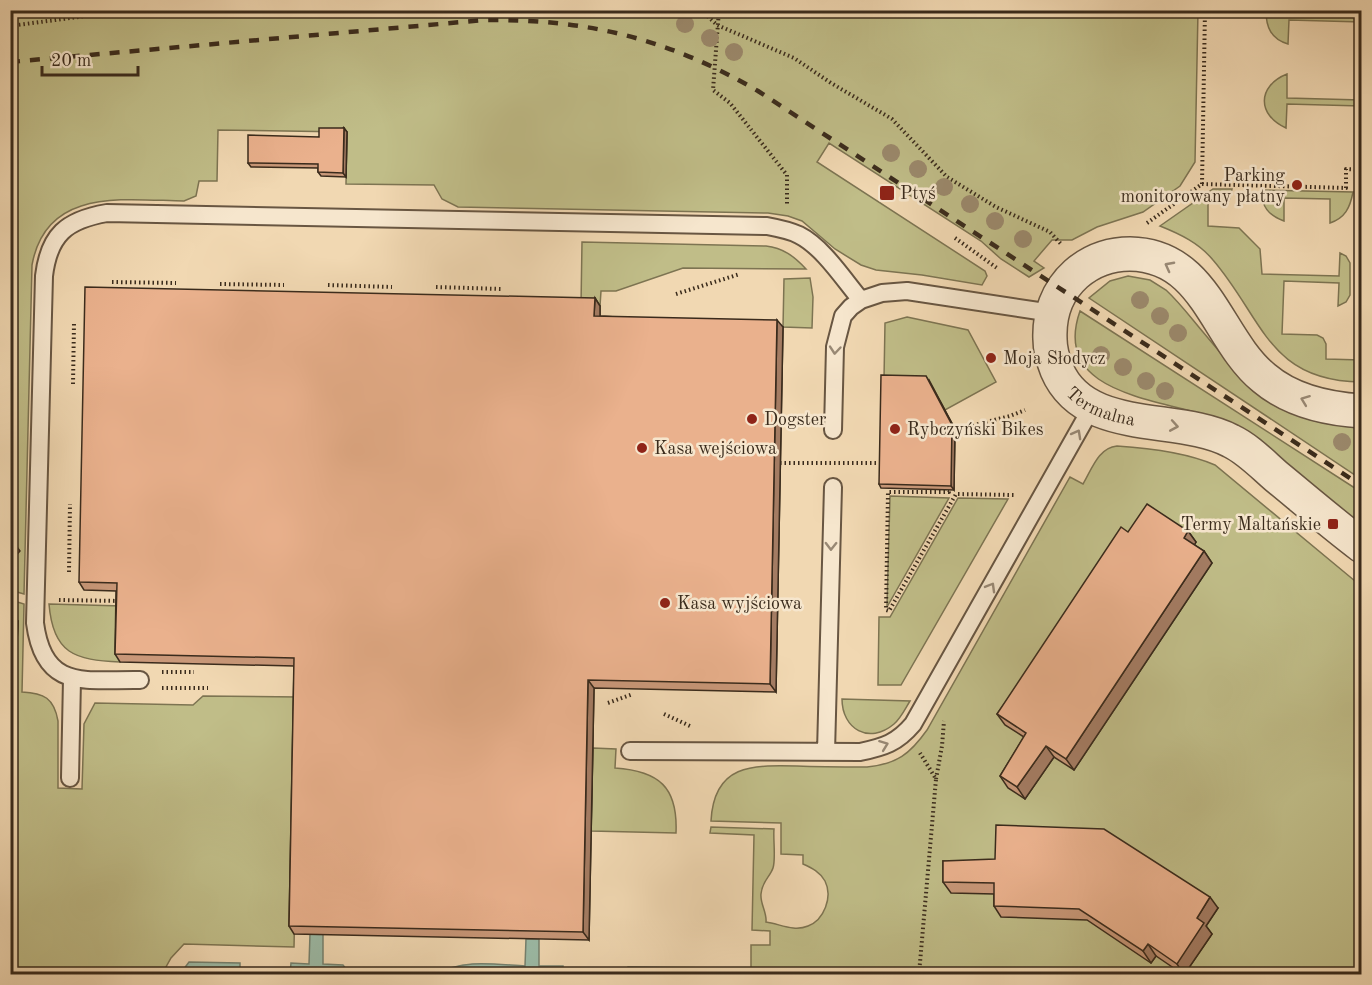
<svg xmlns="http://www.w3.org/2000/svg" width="1372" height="985" font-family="'Old Standard TT',serif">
  <rect width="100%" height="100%" fill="#f1d8b2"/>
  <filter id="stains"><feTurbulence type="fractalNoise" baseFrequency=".00333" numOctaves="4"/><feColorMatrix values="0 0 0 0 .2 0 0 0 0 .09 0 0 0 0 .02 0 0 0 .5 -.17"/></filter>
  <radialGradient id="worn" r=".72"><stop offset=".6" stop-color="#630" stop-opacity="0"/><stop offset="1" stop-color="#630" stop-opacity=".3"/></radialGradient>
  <path fill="#c0bd88" stroke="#7d7452" stroke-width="1.5" d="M10,11H1198L1195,162L1180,186L1143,212L1097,227L1072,240H1052L1034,261L1044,268L1029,277L1001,259L981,241L829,143L817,162L985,271L987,276L982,285L922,275L876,270L861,265L835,249L802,221L788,216L768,213L458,207L442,199L434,185L346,184L347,132L218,130L217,181H199L196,196L184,201C124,200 46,187 32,265L24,594L17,592L10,587Z
    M1266,11H1276V14L1361,16V22L1289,20L1288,44C1271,39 1266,27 1266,11Z
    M1287,74V98L1361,100V106L1287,104L1286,128C1257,115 1257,86 1287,74Z
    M1213,189H1232L1229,201L1224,203H1208V226L1239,228L1260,249L1262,274L1339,276L1340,253L1346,256L1350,263V295L1346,302L1338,306L1339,283L1284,281L1282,334L1317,335L1323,338L1326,344V359L1361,360V382C1268,381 1263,318 1213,260C1199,243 1180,234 1160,226Z
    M1261,190L1353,192C1350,208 1345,218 1330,223V199L1284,198V221C1268,215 1262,207 1261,190Z
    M582,242L766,246C783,248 794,256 806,269L683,268L616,291H601L600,306L581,305Z
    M1128,276L1150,280L1166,290C1180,303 1191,318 1203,332C1252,391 1280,424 1361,427V479L1089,298L1110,281Z
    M810,278L813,297L812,328L783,327L784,279Z
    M1080,311L1361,492V527C1336,506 1310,484 1284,463C1271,452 1258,440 1245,431C1195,397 1046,408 1080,311Z
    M907,317L968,330L996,382L945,410L929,380L884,379L885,323Z
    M1117,446C1149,448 1185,452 1215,465L1361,586V974H751V945H770V931L752,930L754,835L710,833L711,827L774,829C773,839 776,859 773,868C770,877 762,881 761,894C760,904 767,912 766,922C780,924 794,932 808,926C824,920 833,897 825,881C820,872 812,868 803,864V855L781,854V823L711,821C714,764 752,765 797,766C820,767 844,767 867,767C897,764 910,754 927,730L1070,477L1083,484C1092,469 1098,448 1117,446Z
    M890,496L949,498L887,607Z
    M958,498L1008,499L901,685H878L879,617H890Z
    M11,600L24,604L22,692C44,693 54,698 58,721V788L82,789L84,724L95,703L193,705L203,696L299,697L294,947L184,944L171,958L162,974H11L10,646L17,642L18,621L11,617Z
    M49,604L122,606L120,662C75,660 53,654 49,604Z
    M842,699L910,701C905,709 901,718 894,724C869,745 842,729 842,699Z
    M593,748L616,749L615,768C659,771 678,787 676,833L591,831Z"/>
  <path fill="#9cbba7" stroke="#75816f" stroke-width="1.5" d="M310,934H323V964L343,965L350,974H290L291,963L309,964Z
    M526,939H539V966H563V974H441C459,958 501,965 525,966Z
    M189,962L240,963V974H180Z
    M628,967L720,968V974H628Z"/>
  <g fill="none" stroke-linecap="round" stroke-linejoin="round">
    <path stroke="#6b7362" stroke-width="1.5" d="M450,974L462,971L525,972L532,968C540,973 551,969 557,974
      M634,974H713"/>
    <g stroke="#685642" stroke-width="20">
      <path id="lane" d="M833,430L835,347L843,316L851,307L861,300L882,293L907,291L1052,313
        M140,680C86,679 44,692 35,623L44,276C49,235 66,220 107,213L767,226C778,228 789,230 799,235C823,247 844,280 861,300
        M630,751L860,752C884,747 897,743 913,724L1092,407
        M826,752L833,487
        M70,778L72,679"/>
    </g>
    <g stroke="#685642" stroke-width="36">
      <g id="street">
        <path id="s1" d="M1362,411C1328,409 1291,401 1264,378C1216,339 1207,255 1130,254C1109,254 1091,261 1076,274C1057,291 1049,315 1050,339C1050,350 1053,360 1057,370C1085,436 1178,413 1231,441C1248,449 1263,465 1277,477C1305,500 1333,524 1362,546"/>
      </g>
    </g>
    <path stroke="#3a2b1c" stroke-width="4" stroke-dasharray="1.5 3" stroke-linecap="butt" d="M701,10L717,25L794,58L831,83L892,119L947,177L996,207L1050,232L1061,244
      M719,10L713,90L730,103L787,175V206
      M10,26L131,10
      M1202,184L1346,188V169L1362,170
      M1147,223L1202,184L1205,10
      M955,238L997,268
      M112,282L176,283
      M220,284L284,285
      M328,285L392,287
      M436,287L502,289
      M676,294L740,274
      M73,384L74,323
      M951,431L1010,416L1025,410
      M949,487V492H888L886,610L889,611L956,494L1014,495
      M69,572L70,504
      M59,600L121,601
      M162,672H194
      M162,688H208
      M608,703L633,694
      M664,714L690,726
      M936,779L942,746L944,721
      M919,974L936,779L920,753"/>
    <use href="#lane" stroke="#f6e6cd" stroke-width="16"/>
    <use href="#street" stroke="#f6e6cd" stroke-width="33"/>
    <path stroke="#3a2b1c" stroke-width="4.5" stroke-dasharray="10 10" stroke-linecap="butt" d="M10,62L485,20C588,19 669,39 758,91L1362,486"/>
    <path stroke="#3a2b1c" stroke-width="4" stroke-dasharray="1.5 3" stroke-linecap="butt" d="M780,463H881"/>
  </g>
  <g fill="#9b896c">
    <circle cx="685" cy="24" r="9"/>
    <circle cx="710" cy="38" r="9"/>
    <circle cx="734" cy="52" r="9"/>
    <circle cx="891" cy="153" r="9"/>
    <circle cx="918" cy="169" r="9"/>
    <circle cx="944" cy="187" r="9"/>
    <circle cx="970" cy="204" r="9"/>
    <circle cx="995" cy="221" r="9"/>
    <circle cx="1023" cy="239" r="9"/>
    <circle cx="1140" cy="300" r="9"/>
    <circle cx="1160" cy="316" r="9"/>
    <circle cx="1178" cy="333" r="9"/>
    <circle cx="1101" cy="355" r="9"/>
    <circle cx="1123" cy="367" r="9"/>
    <circle cx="1146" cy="381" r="9"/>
    <circle cx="1165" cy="391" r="9"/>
    <circle cx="1342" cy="442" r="9"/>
  </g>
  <path fill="#c99879" stroke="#3a2b1c" stroke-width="1.5" d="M344,128L347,132L346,177L321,176L318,172V168L251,167L248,163L319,137Z
    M595,298L600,306V316L783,327L776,692L594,688L589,940L294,934L289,926L294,666L120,662L115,654L116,591L84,590L79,582Z
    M929,380L955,429L954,490L881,488L879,484Z
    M1188,531L1196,542L1194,545L1204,551L1212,563L1074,770L1054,757L1025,799L1008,788L1000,776L1024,737L1005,725L997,714L1128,532Z
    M10,615L15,617L18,621L17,642L10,646Z
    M943,861L1218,908L1206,926L1212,934L1184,975L1156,956L1151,963L1087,920L1001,917L994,906V894L951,893L943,882Z"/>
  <path fill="#a47c63" stroke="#3a2b1c" stroke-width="1.5" d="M344,128L347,132L346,177L343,173Z
    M595,298L600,306V324L594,316Z
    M777,320L783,327L776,692L770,684Z
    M926,376L955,429L954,490L951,486Z
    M1188,531L1196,542L1192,549L1184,538Z
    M17,547L20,551L10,562V554Z
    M1204,551L1212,563L1074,770L1066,759Z
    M15,617L18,621L17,642L15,638Z
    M588,680L594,688L589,940L583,932Z
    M1046,746L1054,757L1025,799L1017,787Z
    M1210,897L1218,908L1206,926L1212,934L1184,975L1177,964L1197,918Z
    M1148,944L1156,956L1151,963L1143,951Z"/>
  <path fill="#eab18d" stroke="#3a2b1c" stroke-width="1.5" d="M319,128H344L343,173L318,172V164L248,163V135L319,137Z
    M85,287L595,298L594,316L777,320L770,684L588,680L583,932L289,926L294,658L115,654L117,583L79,582Z
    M881,375L926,376L952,425L951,486L879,484Z
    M1147,504L1188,531L1184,538L1204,551L1066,759L1046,746L1017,787L1000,776L1026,733L997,714L1121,527L1128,532Z
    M10,541L17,547L10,554Z
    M10,615L15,617V638L10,640Z
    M996,825L1104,829L1210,897L1197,918L1204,923L1177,964L1148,944L1143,951L1079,909L994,906V883L943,882V861L995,859Z"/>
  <defs><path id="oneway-chevron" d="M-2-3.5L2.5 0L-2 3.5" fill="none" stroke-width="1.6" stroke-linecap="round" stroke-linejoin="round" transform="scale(1.5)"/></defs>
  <g stroke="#988874">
    <use href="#oneway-chevron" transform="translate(1169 266) rotate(-152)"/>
    <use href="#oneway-chevron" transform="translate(835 350) rotate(95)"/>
    <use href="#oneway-chevron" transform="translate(1305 400) rotate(-159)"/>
    <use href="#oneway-chevron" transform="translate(1174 426) rotate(10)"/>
    <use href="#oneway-chevron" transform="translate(1077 434) rotate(-61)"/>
    <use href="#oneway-chevron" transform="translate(831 546) rotate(91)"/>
    <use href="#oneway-chevron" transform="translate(991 587) rotate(-60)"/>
    <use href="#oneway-chevron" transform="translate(884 745) rotate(-21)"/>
  </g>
  <g fill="#8f2418" stroke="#f6e6cd" stroke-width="2">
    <circle cx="1297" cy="185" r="6"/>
    <rect x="879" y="185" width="16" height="16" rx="3"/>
    <circle cx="991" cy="358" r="6"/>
    <circle cx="752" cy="419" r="6"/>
    <circle cx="895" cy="429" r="6"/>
    <circle cx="642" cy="448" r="6"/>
    <rect x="1327" y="518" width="12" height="12" rx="3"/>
    <circle cx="665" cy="603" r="6"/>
  </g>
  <g text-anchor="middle" stroke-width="5" stroke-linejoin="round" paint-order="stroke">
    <g font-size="18" fill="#3a2b1c" stroke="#f6e6cd" text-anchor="start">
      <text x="1285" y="181" text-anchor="end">Parking<tspan x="1285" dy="21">monitorowany płatny</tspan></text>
      <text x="900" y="199">Ptyś</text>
      <text x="1003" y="364">Moja Słodycz</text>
      <text x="764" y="425">Dogster</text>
      <text x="907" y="435">Rybczyński Bikes</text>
      <text x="654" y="454">Kasa wejściowa</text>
      <text x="1321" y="530" text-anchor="end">Termy Maltańskie</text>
      <text x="677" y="609">Kasa wyjściowa</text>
    </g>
    <g font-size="18" fill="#3a2b1c" stroke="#f6e6cd">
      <text dy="6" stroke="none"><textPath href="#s1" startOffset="519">Termalna</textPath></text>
    </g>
  </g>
  <rect width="1372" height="985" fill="none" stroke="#f1d8b2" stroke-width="36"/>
  <rect x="12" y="12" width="1348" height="961" fill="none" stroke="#3a2b1c" stroke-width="3"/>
  <rect x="18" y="18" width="1336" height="949" fill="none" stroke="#3a2b1c" stroke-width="1.5"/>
  <path d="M42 66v9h96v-9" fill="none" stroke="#3a2b1c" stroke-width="3"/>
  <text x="51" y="66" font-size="18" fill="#3a2b1c" stroke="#f6e6cd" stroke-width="4.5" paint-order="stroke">20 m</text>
  <rect width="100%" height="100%" filter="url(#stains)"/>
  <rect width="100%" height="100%" fill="url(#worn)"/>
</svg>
